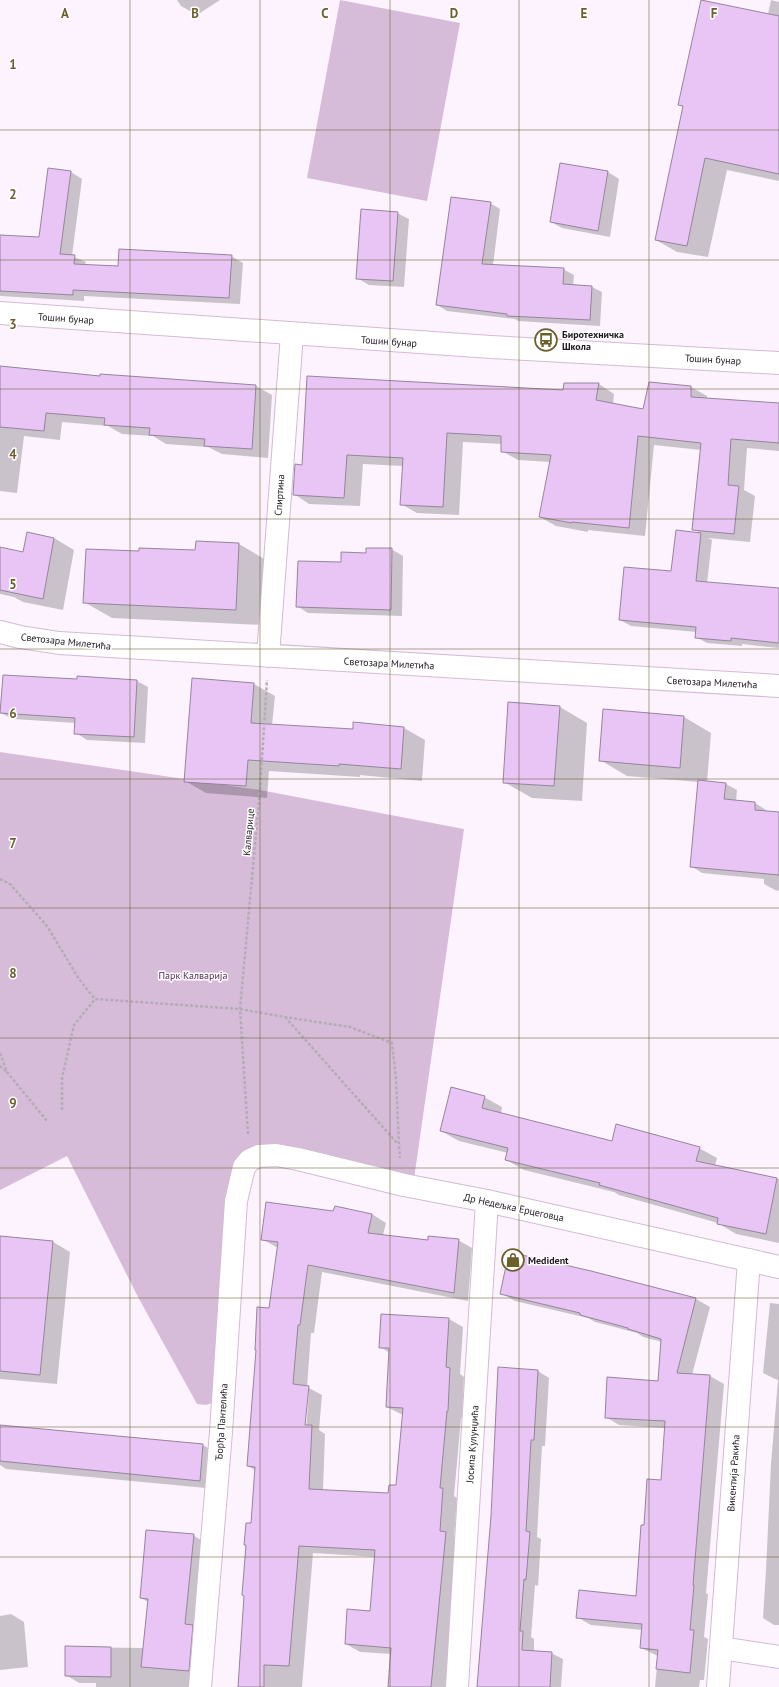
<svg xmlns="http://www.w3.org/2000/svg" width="779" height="1687" font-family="'PT Sans',sans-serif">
  <rect width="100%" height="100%" fill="#fdf3fe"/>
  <path fill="#d7bcda" d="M340,0L460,23L427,201L307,178Z
    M0,752L260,790L464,829L413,1186L250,1160L223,1399L206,1405L197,1404L138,1297L67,1156L0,1190Z"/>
  <path fill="#0003" fill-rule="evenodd" d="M177,0H220L197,15L181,6Z
    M771,0L779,2V181L727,170L708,257L677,252L656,240L684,107L680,105L768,14Z
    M561,164L608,172L619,179L610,237L562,228L551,222Z
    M71,172L82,179L72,256L86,262L85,265L119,267L231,256L243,263L240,304L84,296V301L0,296V236L40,238Z
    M490,203L500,209L493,265L563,269L574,275L573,286L592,287L602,292L600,326L518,321L515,319L447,311L437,305Z
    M397,213L409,219L404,287L369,285L357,278Z
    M0,367L101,377L256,386L272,395L268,458L222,454L208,447L166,444L153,436L122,434L108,426L62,422L60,440L24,436L17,493L0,491Z
    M649,383L691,387L707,396V399L779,404V451L747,448L744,490L755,496L750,542L708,538L712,540L707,583L779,589V648L742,644V646L707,643L696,637L697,632L631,626L620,620L672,573L677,531L702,534L693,529L701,450L654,445L645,536L588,530V532L556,526L540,517L550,462L518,460L502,451V444L463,442L459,515L417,513L401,504L403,466L363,464L360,506L309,504L294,494L303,466L564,391L599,384L614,394L613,404L644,410Z
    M54,538L74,550L63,610L23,602L14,597L0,594V548L24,553Z
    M239,544L266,560L263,625L112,618L84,602L140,552L196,551Z
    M391,549L403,556L402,616L308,613L297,606L342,563L367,554Z
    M78,677L137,681L148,687L145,743L87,740L76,733V723L13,719L1,713L78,680Z
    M254,684L275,696L272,725L353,730L404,728L425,740L422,781L360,775V777L269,771L267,798L206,793L185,781Z
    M560,707L587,723L582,801L532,798L504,782Z
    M684,717L711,733L707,782L726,784L737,790L736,801L755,803L766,810V812L779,814V891L775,890L764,884V879L702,873L691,866L699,782L627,776L600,760Z
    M484,1097L502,1107L501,1114L612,1142L699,1148L717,1158L715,1166L779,1179V1243L736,1234L718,1223L619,1195L614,1192L524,1170L506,1160L508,1153L459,1141L441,1131Z
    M334,1212L372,1214L386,1223L383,1235L428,1242L458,1240L472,1248L468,1301L322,1272L314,1333H311L307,1387L322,1395L319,1430L325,1434L323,1490L389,1495L397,1486L403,1415L387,1407L390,1353L380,1347L449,1319L463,1327L460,1374L464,1377L462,1418H461L454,1496L457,1498L454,1538L459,1541L446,1687H389L392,1654L360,1652L346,1644L371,1612L376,1557L313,1553L302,1687H238L256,1471L248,1466L278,1248L262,1239ZM307,1392H309L306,1430L304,1429Z
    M1,1237L53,1242L70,1252L57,1384L0,1379Z
    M591,1271L696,1299L710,1307L692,1375L710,1376L724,1384L706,1593L708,1594L704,1637L708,1639L704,1680H700L699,1687H655L658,1656L641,1648L642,1630L591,1625L577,1617L637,1597L662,1481L665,1428L619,1425L606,1417L659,1382L662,1342L643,1337L637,1333L595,1322L588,1318L515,1301L501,1293Z
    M770,1303L779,1304V1625H774L763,1618L766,1570L771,1464L778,1380L775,1379L763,1373Z
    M499,1368L538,1371L549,1378L545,1446H542L537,1537L541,1539L538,1586L535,1585L531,1637L534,1639V1652L551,1653L563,1659L561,1687H478L492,1516Z
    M0,1426L203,1445L219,1454L216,1489L6,1469L0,1465Z
    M193,1535L206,1543L198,1687H96V1683H79L66,1675V1647L144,1648L148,1602L141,1598Z
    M11,1614L24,1622L28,1667L0,1670V1616Z"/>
  <path fill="#e8c5f5" stroke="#96849d" d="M701,0L779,16V174L705,158L687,246L655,240L683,106L678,105Z
    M560,163L608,171L598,231L550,222Z
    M48,168L71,171L60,254L75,255L74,264L118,266L119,249L232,255L229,298L73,290V295L0,291V235L39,237Z
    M451,197L491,202L482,264L564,268L563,284L592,286L590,320L507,316V314L436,305Z
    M361,209L398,212L393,281L356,279Z
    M0,366L100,376V374L256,385L252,449L204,446L205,439L149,435L150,428L104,425L105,418L46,413L44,431L0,427Z
    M307,376L563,390L564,383H599L596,400L643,409L649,382L691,386V397L779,403V443L731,439L728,485L739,486L734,534L692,530L701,443L638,436L629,528L572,522V523L539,517L551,455L501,452V436L447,433L443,507L400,505L403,458L347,455L344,498L293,495L295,464L302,465Z
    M676,530L701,533L696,581L779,588V643L731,638V641L695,638L696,627L619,620L624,567L671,571Z
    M27,532L54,538L43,599L0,590V547L23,552Z
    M196,541L239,543L236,610L83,603L86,549L139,551V548L195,550Z
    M366,548H392L391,610L296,607L298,561L341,562V552L366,553Z
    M3,675L77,679V676L137,680L134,737L74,734L75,718L0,713Z
    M192,678L254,683L251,723L353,729V722L404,727L401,769L339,764V766L248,760L246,786L184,782Z
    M508,702L560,706L554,786L503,783Z
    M603,709L684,716L680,768L599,761Z
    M698,780L726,783L724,799L755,802V810L779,812V875L690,867Z
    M451,1087L485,1096L482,1108L612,1141L616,1124L700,1147L696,1161L777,1178L766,1234L717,1224L718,1218L599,1185L600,1183L505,1160L508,1148L440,1131Z
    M266,1202L333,1211L335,1206L372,1214L368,1233L428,1240V1236L459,1239L454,1293L308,1265L300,1325H298L293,1384L309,1386L305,1425H312L309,1489L388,1493L389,1485H396L403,1408L386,1407L389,1348H379L381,1314L449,1318L446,1367L450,1368L448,1411H447L440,1488H443L440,1531L446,1532L431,1687H388L391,1648L345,1644L347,1609L370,1611L375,1550L299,1546L289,1666L264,1665V1687H238L244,1596L242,1595L246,1545H244L246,1523H251L255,1467L247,1466L256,1350H255L257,1307L269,1308L278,1242L261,1240Z
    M0,1236L53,1241L40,1375L0,1371Z
    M509,1252L591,1271L696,1298L677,1373L710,1375L693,1585H694L690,1630H694L690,1673L656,1669L658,1650L640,1648L642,1624L576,1618L579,1590L636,1596L641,1525H644L647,1479L661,1480L665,1421L605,1418L607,1377L658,1381L661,1339L628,1329V1328L580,1315V1313L500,1294Z
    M498,1367L538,1370L534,1440H531L526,1531L530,1532L526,1580L524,1579L520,1631H523L522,1650L552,1652L550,1687H477L491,1516Z
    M0,1425L203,1444L200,1481L0,1461Z
    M146,1530L194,1534L185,1624L193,1625L189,1671L141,1667L148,1599L140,1598Z
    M65,1646L111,1647V1677L65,1676Z"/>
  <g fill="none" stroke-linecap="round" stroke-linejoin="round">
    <g stroke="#d2bbd4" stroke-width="24">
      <path id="minor" d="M0,632L20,637L59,643L779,686
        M268,656L292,334
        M721,1648L779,1657
        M200,1687L221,1432L236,1201L244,1167L250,1160L259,1156L276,1155L298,1159L404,1185L487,1201L779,1267
        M457,1687L487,1201
        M718,1687L749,1260"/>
    </g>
    <g stroke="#d2bbd4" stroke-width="24">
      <path id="secondary" d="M0,313L491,347L779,363"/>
    </g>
    <path stroke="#b5abb6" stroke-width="2.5" stroke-dasharray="3 2" stroke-linecap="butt" d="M0,879L10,884L47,926L79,979L95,999L240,1009L285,1017L350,1027L392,1043L396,1079L399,1145L400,1158
      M285,1017L398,1144
      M0,1053L7,1072L47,1121
      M0,1066L7,1072
      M62,1110V1078L74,1025L95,999
      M248,1134L240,1009L260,790L267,680"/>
    <use href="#minor" stroke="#fff" stroke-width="22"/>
    <use href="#secondary" stroke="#fff" stroke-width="22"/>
  </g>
  <path fill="none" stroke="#6b5f2c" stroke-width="1" stroke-opacity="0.55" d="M130,0V1687M260,0V1687M390,0V1687M519,0V1687M649,0V1687M0,130H779M0,260H779M0,389H779M0,519H779M0,649H779M0,779H779M0,908H779M0,1038H779M0,1168H779M0,1298H779M0,1427H779M0,1557H779"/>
  <defs>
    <g id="bus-ring" transform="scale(1.15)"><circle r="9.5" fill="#fff" stroke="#6b5f2c" stroke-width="1.5"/><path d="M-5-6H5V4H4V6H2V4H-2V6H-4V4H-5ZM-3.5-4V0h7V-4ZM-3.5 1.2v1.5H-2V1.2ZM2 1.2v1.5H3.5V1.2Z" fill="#6b5f2c"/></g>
    <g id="shop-ring" transform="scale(1.15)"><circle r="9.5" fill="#fff" stroke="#6b5f2c" stroke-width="1.5"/><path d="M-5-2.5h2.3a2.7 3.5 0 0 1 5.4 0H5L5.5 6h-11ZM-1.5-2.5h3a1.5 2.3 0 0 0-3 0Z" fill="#6b5f2c"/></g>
  </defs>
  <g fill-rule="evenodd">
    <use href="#bus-ring" x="546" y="340"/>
    <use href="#shop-ring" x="513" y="1260"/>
  </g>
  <g text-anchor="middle" stroke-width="3" stroke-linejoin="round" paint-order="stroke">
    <g font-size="10" fill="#211922" stroke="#fff">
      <text transform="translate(66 318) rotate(4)" y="4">Тошин бунар</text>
      <text transform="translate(389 341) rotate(4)" y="4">Тошин бунар</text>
      <text transform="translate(713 359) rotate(3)" y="4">Тошин бунар</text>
      <text transform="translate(279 495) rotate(-86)" y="4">Спиртина</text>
      <text transform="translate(66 641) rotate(6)" y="4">Светозара Милетића</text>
      <text transform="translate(389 663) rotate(3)" y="4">Светозара Милетића</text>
      <text transform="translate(712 682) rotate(3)" y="4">Светозара Милетића</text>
      <text transform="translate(248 832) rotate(-85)" y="4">Калварице</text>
      <text transform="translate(514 1207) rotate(12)" y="4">Др Недељка Ерцеговца</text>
      <text transform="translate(221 1422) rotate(-86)" y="4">Ђорђа Пантелића</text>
      <text transform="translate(472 1444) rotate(-86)" y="4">Јосипа Кулунџића</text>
      <text transform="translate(733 1473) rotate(-86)" y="4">Викентија Ракића</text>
    </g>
    <g font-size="10" font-weight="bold" fill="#211922" stroke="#fff" text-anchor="start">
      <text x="562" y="338">Биротехничка<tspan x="562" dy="12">Школа</tspan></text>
      <text x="528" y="1264">Medident</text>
    </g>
    <g font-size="10" fill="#56265b" stroke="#fff">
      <text x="193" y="979">Парк Калварија</text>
    </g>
  </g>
  <g font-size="13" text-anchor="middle" font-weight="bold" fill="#6b5f2c" stroke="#fff" stroke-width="3" stroke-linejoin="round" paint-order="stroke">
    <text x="65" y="18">A</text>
    <text x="195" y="18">B</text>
    <text x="325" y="18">C</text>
    <text x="454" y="18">D</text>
    <text x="584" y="18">E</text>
    <text x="714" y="18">F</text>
    <text x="13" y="69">1</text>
    <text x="13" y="199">2</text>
    <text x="13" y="329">3</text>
    <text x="13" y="459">4</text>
    <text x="13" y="589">5</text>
    <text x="13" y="718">6</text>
    <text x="13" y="848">7</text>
    <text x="13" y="978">8</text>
    <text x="13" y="1108">9</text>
  </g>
</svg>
